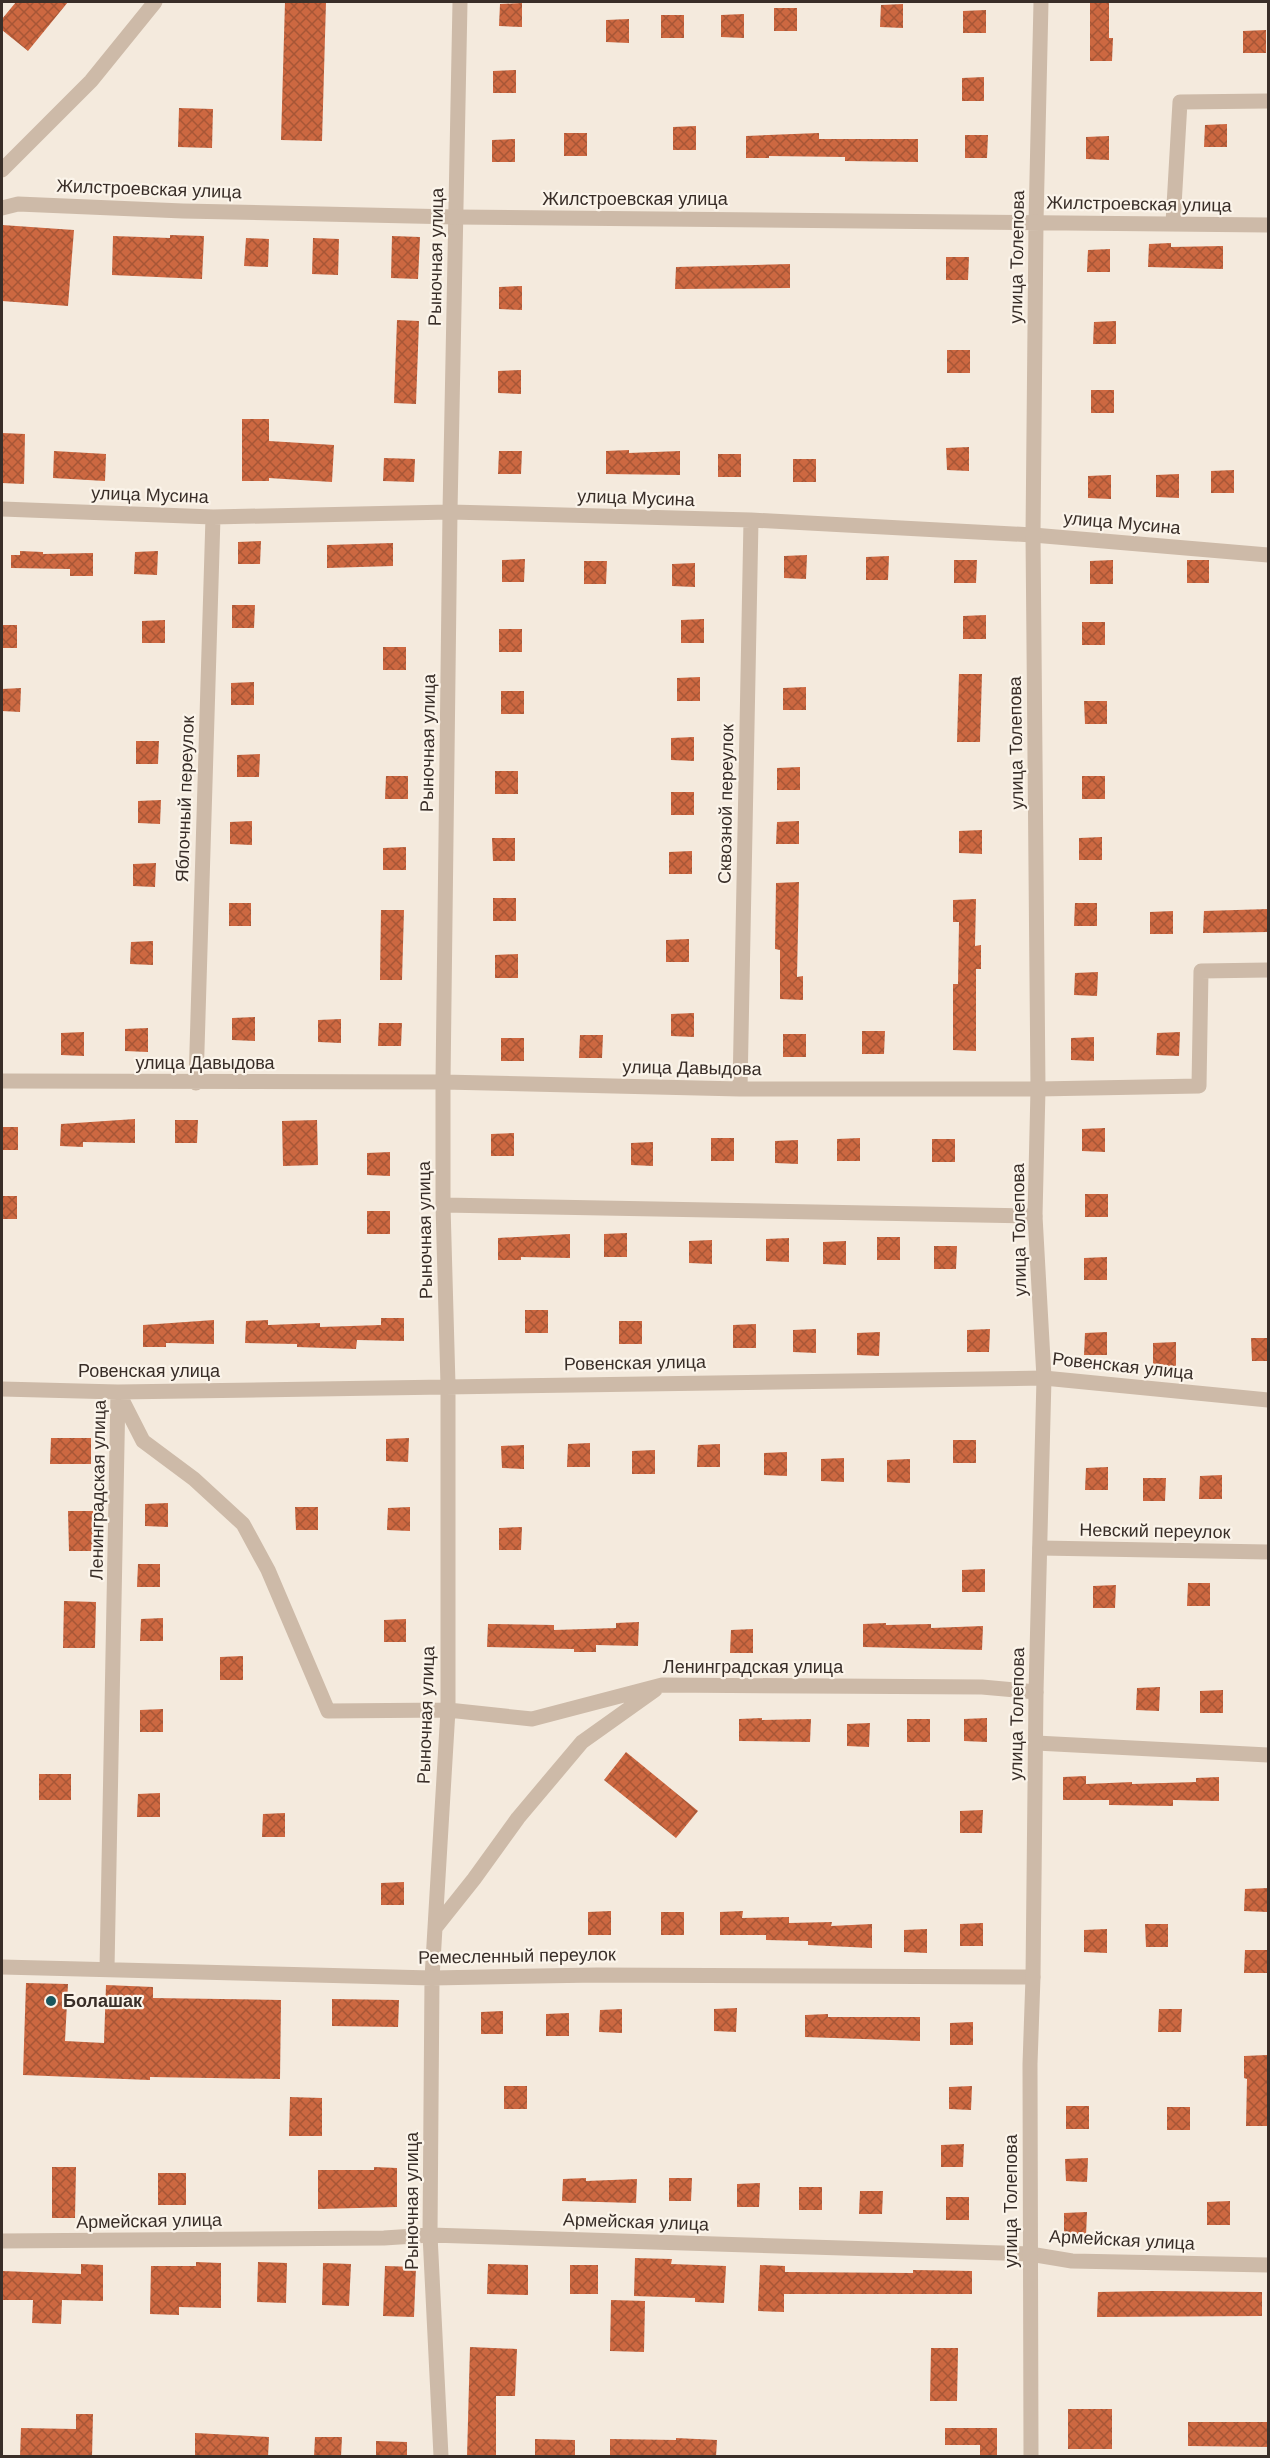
<svg xmlns="http://www.w3.org/2000/svg" width="1270" height="2458" font-family="Arial,sans-serif">
  <defs>
    <pattern id="building-cross-hatch" width="8" height="8" patternUnits="userSpaceOnUse" patternTransform="scale(1.5)"><rect width="8" height="8" fill="#cd6841"/><path d="M0 0l8 8M0 8l8-8" fill="none" stroke="#a75636"/></pattern>
  </defs>
  <rect width="100%" height="100%" fill="#f4eadd"/>
  <path fill="url(#building-cross-hatch)" d="M16,2H68L28,51L2,30V19Z
    M285,2H326L322,141L281,140Z
    M1090,2H1109V38H1113L1112,61H1090Z
    M522,3V27L499,26L500,4Z
    M903,4V28L880,27L881,5Z
    M774,8H797V31H774Z
    M986,10V33H963V11Z
    M744,14V38L721,37V15Z
    M661,15H684V38H661Z
    M629,19V43L606,42V20Z
    M1266,30V53H1243V31Z
    M516,70V93H493V71Z
    M984,77V101H962V78Z
    M179,108L213,109L212,148L178,147Z
    M1227,124V147H1204L1205,125Z
    M696,126V150H673V127Z
    M564,133H587V156H564Z
    M819,133V139H918V162L845,161V157L769,156V158H746V136Z
    M965,135H988L987,158H965Z
    M1109,136V160L1086,159V137Z
    M515,139V162H492V140Z
    M2,225L74,230L68,306L2,301Z
    M170,235L204,236L202,279L112,275L113,236L170,238Z
    M392,236L420,237L418,279L391,278Z
    M246,238L269,239L268,267L244,266Z
    M313,238L339,239L338,275L312,274Z
    M1171,243V247L1223,246V269L1148,267L1149,244Z
    M1110,249V272H1087L1088,250Z
    M946,257H969L968,280H946Z
    M790,264V288L675,289L676,267Z
    M522,286V310L499,309V287Z
    M397,320L419,321L416,404L394,403Z
    M1116,321V344H1093L1094,322Z
    M947,350H970V373H947Z
    M521,370V394L498,393V371Z
    M1091,390H1114V413H1091Z
    M242,419H269V441L334,445L332,482L269,478V481H242Z
    M2,433L25,434L24,484L2,483Z
    M969,447V471L947,470L946,448Z
    M629,450V453L680,451V475L606,474V451Z
    M54,451L106,454L105,481L53,478Z
    M499,451H522L521,474H498Z
    M718,454H741V477H718Z
    M384,458L415,459L414,482L383,481Z
    M793,459H816V482H793Z
    M1234,470V493H1211V471Z
    M1179,474V498L1156,497V475Z
    M1111,475V499L1088,498V476Z
    M261,541L260,564H238V542Z
    M393,543V566L327,568V545Z
    M20,551L43,552V554L93,553V576H70V569L11,568V555H20Z
    M158,551L157,575L134,574L135,552Z
    M807,555L806,579L784,578V556Z
    M889,556L888,580H866V557Z
    M525,559L524,582H502V560Z
    M954,560H977L976,583H954Z
    M1113,560V584H1090V561Z
    M1187,560H1209V583H1187Z
    M584,561H607L606,584H584Z
    M695,563V587L672,586V564Z
    M232,605H255L254,628H232Z
    M986,615V639H963V616Z
    M704,619V643H681V620Z
    M165,620V643H142V621Z
    M1082,622H1105V645H1082Z
    M2,625H17V648H2Z
    M499,629H522V652H499Z
    M383,647H406V670H383Z
    M959,674H982L980,742H957Z
    M700,677V701H677V678Z
    M254,682V705H231V683Z
    M806,687V710H783V688Z
    M21,688L20,712L2,711V689Z
    M501,691H524V714H501Z
    M1084,701H1107V724H1085Z
    M694,737V761L671,760V738Z
    M136,741H159L158,764H136Z
    M260,754L259,777H237V755Z
    M800,767V790H777V768Z
    M495,771H518V794H495Z
    M386,776H408V799H385Z
    M1082,776H1105V799H1082Z
    M671,792H694V815H671Z
    M161,800L160,824L138,823V801Z
    M252,821V845L230,844V822Z
    M799,821V844H776L777,822Z
    M982,830V854L959,853V831Z
    M1102,837V860H1079V838Z
    M492,838H515V861H493Z
    M406,847V870H383V848Z
    M692,851V874H669V852Z
    M156,863L155,887L133,886V864Z
    M799,882L797,977L803,976V1000L780,999V950L775,949L776,883Z
    M493,898H516V921H493Z
    M976,899L975,946L981,945V969H976V1051L953,1050V984H958L959,922H953V900Z
    M229,903H251V926H229Z
    M1075,903H1097V926H1074Z
    M1269,909V932L1203,933L1204,911Z
    M381,910H404L402,980H380Z
    M1173,911V934H1150V912Z
    M689,939V962H666V940Z
    M153,941V965L130,964L131,942Z
    M518,954V978H495V955Z
    M1098,972L1097,996L1074,995L1075,973Z
    M694,1013V1037L671,1036V1014Z
    M255,1017V1041L232,1040V1018Z
    M341,1019V1043L318,1042V1020Z
    M379,1023H402L401,1046H378Z
    M148,1028V1052L125,1051V1029Z
    M862,1031H885L884,1054H862Z
    M84,1032V1056L61,1055V1033Z
    M1180,1032L1179,1056L1156,1055L1157,1033Z
    M783,1034H806V1057H783Z
    M580,1035H603L602,1058H579Z
    M1094,1037V1061L1071,1060V1038Z
    M501,1038H524V1061H501Z
    M135,1119V1143L83,1142V1147L60,1146L61,1124Z
    M175,1120H198L197,1143H175Z
    M317,1120L318,1165L283,1166L282,1121Z
    M2,1127H18V1150H2Z
    M1105,1128V1152L1082,1151V1129Z
    M514,1133V1156H491V1134Z
    M711,1138H734V1161H711Z
    M860,1138V1161H837V1139Z
    M932,1139H955V1162H932Z
    M798,1140V1164L775,1163V1141Z
    M653,1142V1166L631,1165V1143Z
    M390,1152V1176L367,1175V1153Z
    M1085,1194H1108V1217H1085Z
    M2,1196H17V1219H2Z
    M367,1211H390V1234H367Z
    M627,1233V1257H604V1234Z
    M570,1234V1258L521,1257V1260H498V1238Z
    M877,1237H900V1260H877Z
    M789,1238V1262L766,1261V1239Z
    M712,1240V1264L689,1263V1241Z
    M846,1241V1265L823,1264V1242Z
    M934,1246H957L956,1269H934Z
    M1107,1257V1280H1084V1258Z
    M525,1310H548V1333H525Z
    M381,1318H404V1341L357,1340L356,1349L297,1347V1344L245,1343L246,1321L268,1320V1325L320,1323V1327L381,1325Z
    M214,1320V1344L166,1343V1347H143V1325Z
    M619,1321H642V1344H619Z
    M756,1324V1348H733V1325Z
    M816,1329V1353L793,1352V1330Z
    M990,1329L989,1352H967V1330Z
    M880,1332L879,1356L857,1355V1333Z
    M1107,1332V1355H1084L1085,1333Z
    M1251,1338H1269V1361H1252Z
    M1176,1342V1366H1153V1343Z
    M51,1438H91V1464H50Z
    M409,1438L408,1462L386,1461V1439Z
    M953,1440H976V1463H953Z
    M590,1443V1467H567L568,1444Z
    M720,1444V1467H697L698,1445Z
    M524,1445V1469L502,1468L501,1446Z
    M655,1450V1474H632V1451Z
    M787,1452V1476L764,1475V1453Z
    M844,1458V1482L821,1481V1459Z
    M910,1459V1483L887,1482V1460Z
    M1108,1467V1490H1085L1086,1468Z
    M1222,1475V1499H1199L1200,1476Z
    M1143,1478H1166L1165,1501H1143Z
    M168,1503V1527L145,1526V1504Z
    M295,1507H318V1530H296Z
    M410,1507V1531L387,1530L388,1508Z
    M68,1511H93L94,1551H69Z
    M522,1527L521,1550H499V1528Z
    M138,1564H160V1587H137Z
    M985,1569V1592H962V1570Z
    M1188,1583H1210V1606H1187Z
    M1116,1585L1115,1608H1093V1586Z
    M64,1601L96,1602L95,1648H63Z
    M163,1618V1641H140L141,1619Z
    M406,1619V1642H384V1620Z
    M639,1622L638,1646L596,1645V1652H574V1649L487,1647L488,1624L554,1625V1630L616,1628V1623Z
    M886,1623V1625L931,1624V1628L983,1626L982,1650L863,1647V1624Z
    M753,1629V1653H730L731,1630Z
    M243,1656V1680H220V1657Z
    M1160,1687L1159,1711L1136,1710L1137,1688Z
    M1223,1690V1713H1200V1691Z
    M163,1709V1732H140V1710Z
    M762,1718V1720L811,1719L810,1742L739,1741V1719Z
    M987,1718V1742L964,1741V1719Z
    M907,1719H930V1742H907Z
    M870,1723L869,1747L847,1746V1724Z
    M626,1752L698,1811L676,1838L604,1780Z
    M39,1774H71V1800H39Z
    M1086,1776V1784L1132,1782V1784L1196,1782V1778L1219,1777V1801L1173,1800V1806L1109,1805V1800H1063V1777Z
    M160,1793V1817H137L138,1794Z
    M983,1810L982,1833H960V1811Z
    M285,1813V1837H262L263,1814Z
    M404,1882V1905H381V1883Z
    M1268,1888L1267,1912L1244,1911L1245,1889Z
    M611,1911V1935H588V1912Z
    M743,1911L742,1918L789,1917V1923L832,1922L831,1926L872,1924V1948L808,1945V1941L766,1940V1935H720V1912Z
    M661,1912H684V1935H661Z
    M983,1923V1946H960V1924Z
    M1145,1924H1168V1947H1146Z
    M927,1929V1953L904,1952V1930Z
    M1107,1929V1953L1084,1952V1930Z
    M1245,1950H1268L1267,1973H1244Z
    M26,1983L68,1984L65,2041L104,2043L106,1985L153,1987V1998L281,2000L280,2079L150,2077V2080L23,2075Z
    M332,1999L399,2000L398,2027L332,2026Z
    M737,2008L736,2032L714,2031V2009Z
    M622,2009V2033L599,2032L600,2010Z
    M1159,2009H1182L1181,2032H1158Z
    M503,2011V2034H481V2012Z
    M569,2013V2036H546V2014Z
    M828,2014V2017H920V2041L805,2037V2015Z
    M973,2022V2045H950V2023Z
    M1267,2055L1269,2126H1246L1247,2079L1244,2078V2056Z
    M504,2086H527V2109H504Z
    M972,2086L971,2110L949,2109V2087Z
    M290,2097L322,2098V2136H289Z
    M1066,2106H1089V2129H1066Z
    M1167,2107H1190V2130H1167Z
    M964,2144L963,2167H941V2145Z
    M1088,2158L1087,2182L1066,2181L1065,2159Z
    M52,2167H76L75,2218H52Z
    M374,2167L397,2168V2207L318,2209V2170H374Z
    M158,2173H186V2205H158Z
    M586,2178V2181L637,2179L636,2203L562,2201L563,2179Z
    M669,2178H692L691,2201H669Z
    M760,2183L759,2207H737V2184Z
    M799,2187H822V2210H799Z
    M860,2191H883L882,2214H859Z
    M946,2197H969V2220H946Z
    M1230,2201V2225H1207V2202Z
    M1087,2212L1086,2236L1064,2235V2213Z
    M635,2258L672,2259L671,2264L726,2266L724,2303L695,2302V2298L634,2296Z
    M196,2262L221,2263V2308L179,2307V2315L150,2314L151,2266H196Z
    M258,2262L287,2263L286,2303L257,2302Z
    M323,2263L351,2264L349,2306L322,2305Z
    M81,2264L103,2265V2301L62,2300L61,2324L32,2323L33,2300H2V2271L81,2274Z
    M488,2264L528,2265V2295L487,2294Z
    M570,2265H598V2294H570Z
    M760,2265L785,2266V2272L913,2273V2270L972,2271V2294H784V2312L758,2311Z
    M385,2266L416,2267L414,2317L383,2316Z
    M1153,2291L1262,2292V2316L1097,2317L1098,2292Z
    M611,2300L645,2301L644,2352L610,2351Z
    M470,2347L517,2349L515,2396H496V2457H467Z
    M931,2348H958L957,2401H930Z
    M1068,2409H1112V2449H1068Z
    M76,2414H93L92,2457H20L21,2428L76,2429Z
    M1188,2422H1269V2447L1188,2446Z
    M945,2428H997V2457H980V2445H945Z
    M195,2433L269,2437L268,2457H195Z
    M315,2437H342L341,2457H314Z
    M676,2438L717,2440L716,2457H610V2439L676,2440Z
    M535,2439L575,2440V2457H535Z
    M376,2441L407,2442V2457H376Z"/>
  <g fill="none" stroke-linecap="round" stroke-linejoin="round">
    <path stroke="#cdbaa8" stroke-width="15" d="M2,170L91,81L155,2
      M1036,222L1041,2
      M1173,223L1180,102L1268,101
      M2,509L213,517L450,512L751,520L1033,535L1268,555
      M2,1081L443,1082L740,1089H1038L1199,1086L1201,971L1268,970
      M196,1083L213,517
      M740,1089L751,520
      M443,1205L1035,1216
      M2,1389L118,1392L1044,1378L1268,1400
      M1040,1548L1268,1552
      M1036,1743L1268,1755
      M435,1928L474,1879L518,1818L582,1742L655,1690
      M2,1967L432,1978L597,1975L1033,1977
      M107,1969L118,1392L143,1441L194,1479L243,1524L268,1570L328,1711L448,1710L532,1719L662,1685L982,1687L1036,1692
      M2,2241L384,2238L430,2235L1030,2254L1072,2261L1268,2265
      M441,2456L430,2235L432,1978L448,1710V1385L443,1205V1082L450,512L460,2"/>
    <path stroke="#cdbaa8" stroke-width="15" d="M2,208L18,204L183,211L456,217L1268,225
      M1031,2456L1030,2064L1033,1977L1036,1692L1044,1378L1035,1216L1038,1089L1033,535L1036,222"/>
  </g>
  <circle fill="#1b575e" stroke="#fbf4ea" stroke-width="2" cx="51" cy="2001" r="6"/>
  <g text-anchor="middle" stroke-width="4.5" stroke-linejoin="round" paint-order="stroke">
    <g font-size="18" fill="#392e28" stroke="#fbf4ea">
      <text transform="translate(149 189) rotate(2)" y="6">Жилстроевская улица</text>
      <text x="635" y="205">Жилстроевская улица</text>
      <text transform="translate(1139 204) rotate(1)" y="6">Жилстроевская улица</text>
      <text transform="translate(436 257) rotate(-89)" y="6">Рыночная улица</text>
      <text transform="translate(1017 257) rotate(-89)" y="6">улица Толепова</text>
      <text transform="translate(150 495) rotate(2)" y="6">улица Мусина</text>
      <text transform="translate(636 498) rotate(2)" y="6">улица Мусина</text>
      <text transform="translate(1122 523) rotate(5)" y="6">улица Мусина</text>
      <text transform="translate(428 743) rotate(-89)" y="6">Рыночная улица</text>
      <text transform="translate(1016 743) rotate(-91)" y="6">улица Толепова</text>
      <text transform="translate(185 799) rotate(-88)" y="6">Яблочный переулок</text>
      <text transform="translate(726 804) rotate(-89)" y="6">Сквозной переулок</text>
      <text x="205" y="1069">улица Давыдова</text>
      <text transform="translate(692 1068) rotate(1)" y="6">улица Давыдова</text>
      <text transform="translate(425 1230) rotate(-91)" y="6">Рыночная улица</text>
      <text transform="translate(1019 1230) rotate(-91)" y="6">улица Толепова</text>
      <text transform="translate(635 1363) rotate(-1)" y="6">Ровенская улица</text>
      <text transform="translate(1123 1366) rotate(6)" y="6">Ровенская улица</text>
      <text x="149" y="1377">Ровенская улица</text>
      <text transform="translate(98 1490) rotate(-89)" y="6">Ленинградская улица</text>
      <text transform="translate(1155 1531) rotate(1)" y="6">Невский переулок</text>
      <text x="753" y="1673">Ленинградская улица</text>
      <text transform="translate(1017 1714) rotate(-89)" y="6">улица Толепова</text>
      <text transform="translate(426 1715) rotate(-88)" y="6">Рыночная улица</text>
      <text transform="translate(517 1956) rotate(-1)" y="6">Ремесленный переулок</text>
      <text transform="translate(412 2201) rotate(-90)" y="6">Рыночная улица</text>
      <text transform="translate(1011 2201) rotate(-90)" y="6">улица Толепова</text>
      <text transform="translate(149 2221) rotate(-1)" y="6">Армейская улица</text>
      <text transform="translate(636 2222) rotate(2)" y="6">Армейская улица</text>
      <text transform="translate(1122 2240) rotate(3)" y="6">Армейская улица</text>
    </g>
    <g font-size="18" font-weight="bold" fill="#392e28" stroke="#fbf4ea" text-anchor="start">
      <text x="63" y="2007">Болашак</text>
    </g>
  </g>
  <rect width="1270" height="2458" fill="none" stroke="#392e28" stroke-width="6"/>
</svg>
